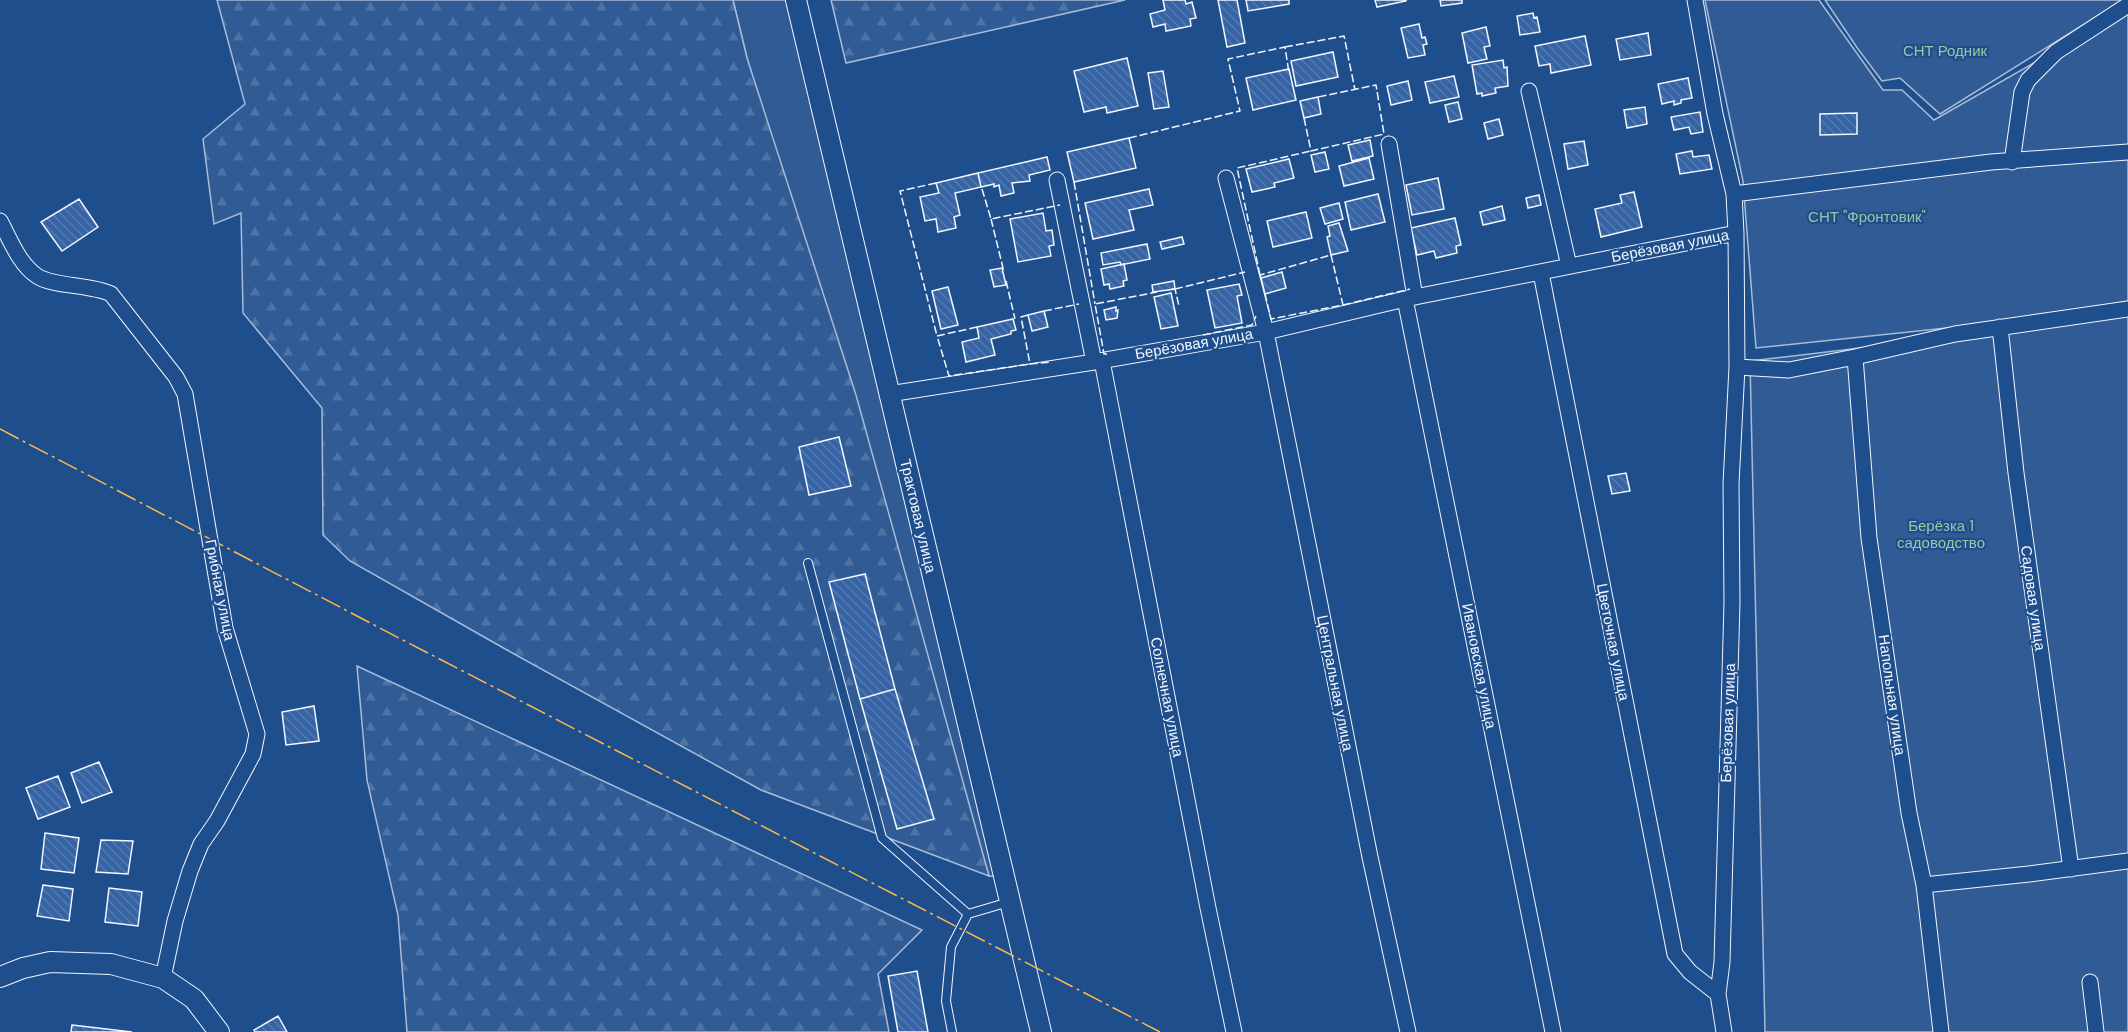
<svg xmlns="http://www.w3.org/2000/svg" width="2128" height="1032" font-family="'DM Sans',sans-serif">
  <defs>
    <pattern id="forest-firs" width="22" height="20" patternUnits="userSpaceOnUse" patternTransform="scale(1.5)"><rect width="22" height="20" fill="#305b95"/><path d="M5 1l3.5 6h-7zM16 11l3.5 6h-7z" fill="#4e73a5"/></pattern>
    <pattern id="building-back-hatch" width="6" height="6" patternUnits="userSpaceOnUse" patternTransform="scale(1.5)"><rect width="6" height="6" fill="#3563a3"/><path d="M-1 5l2 2M0 0l6 6M5-1l2 2" fill="none" stroke="#537ab1"/></pattern>
  </defs>
  <rect width="100%" height="100%" fill="#1f4e8c"/>
  <path fill="#305b95" stroke="#a8bbd7" stroke-width="1.5" d="M733,0H789L1003,877L989,876L747,58Z
    M1705,0H1819L1883,90H1902L1934,120L2128,9V309L1756,348L1743,181Z
    M1825,0H2123L1940,114L1900,78L1882,81L1858,49Z
    M2128,316V1032H1765L1750,361Z"/>
  <path fill="url(#forest-firs)" stroke="#a8bbd7" stroke-width="1.5" d="M217,0H733L747,58L856,395L989,876L761,790L507,650L350,561L323,535L322,408L243,313L241,213L214,224L203,139L245,104Z
    M831,0H1125L846,63Z
    M357,666L922,930L878,974L889,1032H407L398,915L367,780Z"/>
  <path fill="url(#building-back-hatch)" stroke="#f2f6ff" stroke-width="1.5" d="M1163,0H1185L1186,4L1192,2L1196,18L1190,19L1191,26L1166,31L1165,24L1153,27L1150,14L1165,10Z
    M1218,0H1237L1245,43L1227,47Z
    M1246,0H1289V4L1248,11Z
    M1375,0H1406V1L1377,7Z
    M1440,0H1462V3L1441,6Z
    M1533,13L1534,18L1537,17L1540,32L1520,35L1517,16Z
    M1419,24L1422,38L1425,37L1427,44L1423,45L1425,55L1408,58L1401,28Z
    M1486,27L1490,46L1484,47L1487,59L1468,63L1462,33Z
    M1648,33L1651,55L1620,60L1616,39Z
    M1585,36L1591,65L1551,73L1550,64L1539,66L1535,46Z
    M1333,52L1338,77L1296,86L1291,61Z
    M1127,58L1138,106L1107,113L1106,107L1084,112L1074,71Z
    M1503,60L1504,68L1507,67L1508,86L1495,88L1496,93L1482,96V93L1477,94L1472,65Z
    M1289,69L1296,100L1253,110L1246,78Z
    M1163,71L1169,107L1154,109L1148,73Z
    M1454,76L1459,97L1430,103L1425,82Z
    M1688,78L1692,98L1681,100V103L1674,105V101L1662,104L1658,84Z
    M1408,81L1412,100L1391,105L1387,86Z
    M1318,97L1321,114L1304,118L1300,101Z
    M1458,102L1462,119L1449,122L1445,105Z
    M1645,107L1647,124L1627,128L1624,110Z
    M1700,112L1703,132L1691,134L1689,127L1674,130L1671,117Z
    M1857,113V134L1820,135V114Z
    M1499,119L1503,135L1488,139L1484,123Z
    M1129,138L1136,168L1074,182L1067,152Z
    M1370,140L1373,156L1352,161L1348,145Z
    M1584,141L1588,165L1568,169L1564,144Z
    M1692,151L1693,157L1709,155L1712,169L1680,174L1676,154Z
    M1325,152L1329,169L1315,172L1311,155Z
    M1047,157L1050,170L1029,175L1030,181L1012,183L1014,193L1001,196L999,185L994,187V184L981,187L978,173Z
    M1369,158L1374,179L1344,186L1339,166Z
    M1289,159L1294,178L1274,183L1275,187L1252,192L1246,169Z
    M978,173L981,187L955,193L960,215L954,217L956,228L938,232L936,219L925,221L920,197L939,193L936,183Z
    M1438,178L1444,209L1412,215L1406,185Z
    M1149,189L1153,205L1129,210L1134,230L1093,239L1085,203Z
    M1634,192L1642,227L1601,237L1595,209L1622,203L1620,195Z
    M1378,194L1385,222L1351,230L1345,202Z
    M1539,195L1541,205L1528,208L1526,198Z
    M79,199L98,227L62,251L41,222Z
    M1339,203L1343,219L1325,224L1320,208Z
    M1502,206L1505,220L1483,225L1480,212Z
    M1306,212L1312,238L1273,247L1267,221Z
    M1043,213L1046,231L1052,230L1054,245L1049,246L1051,256L1018,262L1010,219Z
    M1455,218L1461,245L1456,246L1457,253L1436,258L1434,251L1417,255L1411,228Z
    M1339,223L1348,251L1331,255L1327,237L1330,236L1328,226Z
    M1182,237L1184,244L1162,249L1160,242Z
    M1147,244L1150,259L1121,265L1120,262L1103,265L1101,253Z
    M1124,264L1127,280L1123,281L1124,286L1110,289L1109,284L1104,285L1101,269Z
    M1002,268L1006,285L994,287L990,270Z
    M1282,272L1286,288L1265,294L1261,278Z
    M1174,281L1175,289L1153,292L1152,285Z
    M1239,284L1242,295L1237,296L1242,323L1215,328L1207,290Z
    M948,287L958,325L941,329L932,291Z
    M1171,293L1178,326L1161,329L1154,297Z
    M1116,307V311L1118,310L1117,318L1106,320L1104,310Z
    M1044,311L1048,327L1032,331L1028,315Z
    M1013,319L1016,330L1011,331V334L991,339L995,355L966,362L962,342L979,338L977,327Z
    M839,437L851,486L809,495L799,447Z
    M1626,473L1630,491L1612,494L1608,476Z
    M865,574L895,689L860,699L829,582Z
    M895,689L934,819L897,829L860,699Z
    M314,706L319,741L286,745L282,712Z
    M99,762L112,792L82,803L71,773Z
    M58,776L70,807L38,819L26,788Z
    M45,833L79,838L74,873L41,869Z
    M101,840L133,841L128,874L96,872Z
    M43,885L73,889L69,921L37,916Z
    M109,888L142,892L138,926L105,922Z
    M917,971L928,1032H898L888,976Z
    M278,1016L287,1032H255L254,1030Z
    M72,1025L132,1032H71Z"/>
  <g fill="none" stroke-linecap="round" stroke-linejoin="round">
    <g stroke="#f2f6ff" stroke-width="10">
      <path id="service" d="M808,563L882,838L968,914
        M952,1032L946,1001L951,947L968,914L1009,902"/>
    </g>
    <g stroke="#f2f6ff" stroke-width="17">
      <path id="minor" d="M1695,0L1715,114L1734,194L1991,162L2128,152
        M1529,91L1569,266
        M1389,144L1415,297
        M2012,162L2022,92L2028,80L2056,52L2128,5
        M1226,178L1266,332L1370,857L1408,1032
        M1057,180L1094,362
        M0,221C10,239 19,264 37,276C53,287 90,284 111,294L176,377L185,394L225,628L257,734L253,754L217,821L201,844L190,871L175,921L163,978
        M1541,273L1675,954L1690,972L1718,994
        M1405,299L1553,1032
        M2000,327L2016,473L2071,869
        M1855,357L1869,538L1909,813L1924,885L1941,1032
        M1102,361L1208,908L1234,1032
        M1737,367L1789,370L1855,357L1955,334L2128,309
        M889,394L1094,362L1266,332L1405,299L1736,233
        M1924,885L2029,874L2128,861
        M2090,982L2096,1032
        M1724,1032L1718,994L1722,962L1732,602L1731,484L1737,367L1736,233L1734,194"/>
    </g>
    <g stroke="#f2f6ff" stroke-width="22">
      <path id="tertiary" d="M796,0L1041,1032
        M0,977L23,968L50,962L111,964L163,978L194,999L219,1032"/>
    </g>
    <use href="#service" stroke="#1f4e8c" stroke-width="8"/>
    <use href="#minor" stroke="#1f4e8c" stroke-width="15"/>
    <use href="#tertiary" stroke="#1f4e8c" stroke-width="20"/>
    <path stroke="#f2f6ff" stroke-width="1.5" stroke-dasharray="8 3" stroke-linecap="butt" d="M1285,47L1344,36L1355,90
      M1304,118L1311,151L1384,134L1376,85L1318,97
      M1129,138L1240,111L1228,59L1285,47L1289,73
      M1074,182L1095,304
      M936,183L900,191L937,336
      M982,189L991,219L1060,205
      M991,219L1004,272
      M1260,275L1237,168L1311,151
      M1261,278L1260,275L1331,255L1343,305L1271,319L1265,294
      M1006,281L1015,319
      M1172,289H1175L1179,306
      M1175,289L1245,272
      M1343,305L1410,289
      M1044,311L1079,304
      M1028,315L1021,317L1030,364L1051,362
      M977,327L937,336L949,376L1030,364
      M1203,335L1252,325L1256,316
      M1107,354H1104L1095,304L1157,292"/>
    <path stroke="#ffb74d" stroke-width="1.5" stroke-dasharray="21 4.5 3 4.5" stroke-linecap="butt" d="M0,429L399,638L1160,1032"/>
  </g>
  <g text-anchor="middle" stroke-width="4.5" stroke-linejoin="round" paint-order="stroke">
    <g font-size="15" fill="#97c8a6" stroke="#1f4e8c">
      <text x="1945" y="56">СНТ Родник</text>
      <text x="1867" y="222">СНТ "Фронтовик"</text>
      <text x="1941" y="531">Берёзка 1<tspan x="1941" dy="17">садоводство</tspan></text>
    </g>
    <g font-size="15" fill="#f2f6ff" stroke="#1f4e8c">
      <text transform="translate(1670 246) rotate(-11)" y="5">Берёзовая улица</text>
      <text transform="translate(1194 344) rotate(-10)" y="5">Берёзовая улица</text>
      <text transform="translate(918 516) rotate(77)" y="5">Трактовая улица</text>
      <text transform="translate(220 590) rotate(79)" y="5">Грибная улица</text>
      <text transform="translate(2033 598) rotate(82)" y="5">Садовая улица</text>
      <text transform="translate(1613 642) rotate(79)" y="5">Цветочная улица</text>
      <text transform="translate(1479 666) rotate(79)" y="5">Ивановская улица</text>
      <text transform="translate(1335 683) rotate(79)" y="5">Центральная улица</text>
      <text transform="translate(1892 695) rotate(82)" y="5">Напольная улица</text>
      <text transform="translate(1167 697) rotate(79)" y="5">Солнечная улица</text>
      <text transform="translate(1728 723) rotate(-88)" y="5">Берёзовая улица</text>
    </g>
  </g>
</svg>
